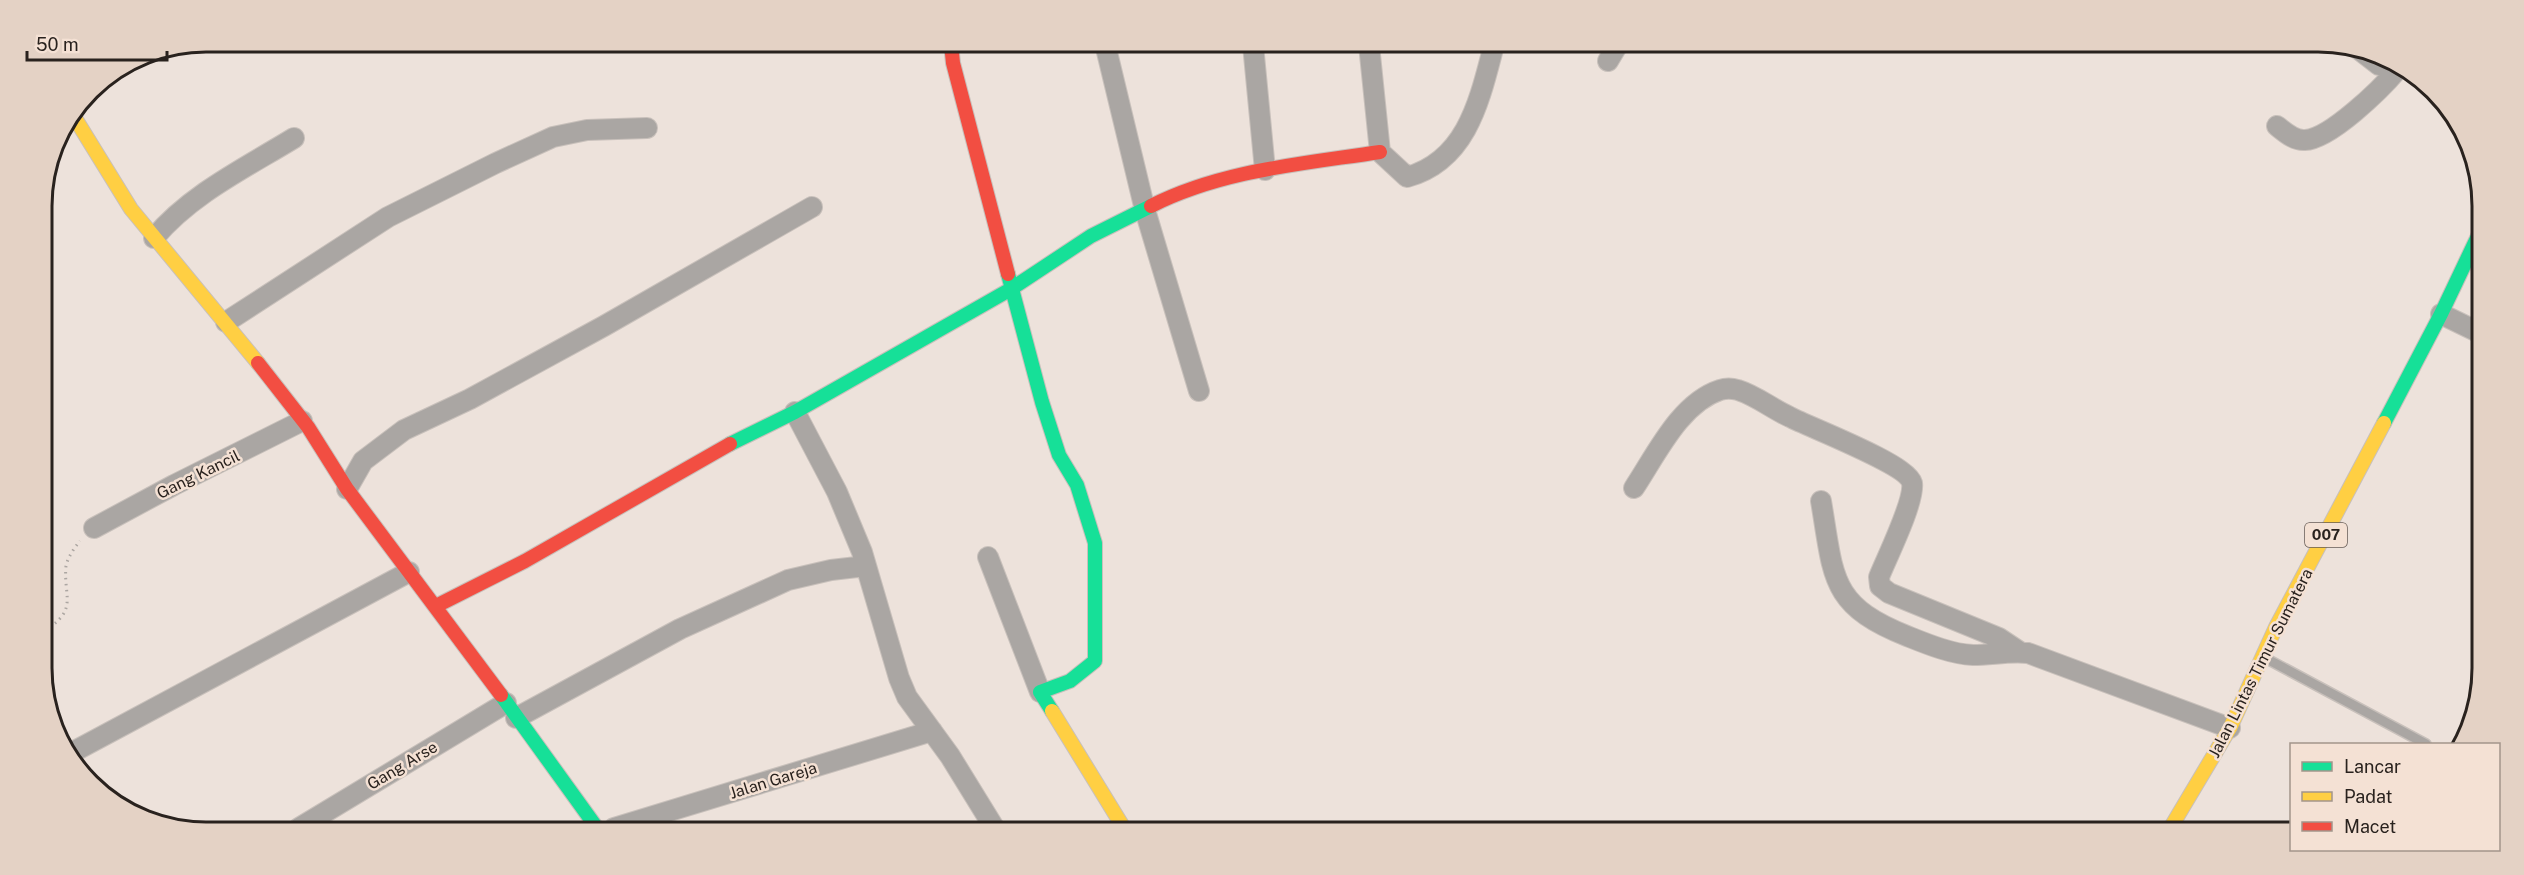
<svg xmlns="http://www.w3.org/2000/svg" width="2524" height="875" font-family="'Public Sans',sans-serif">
  <rect width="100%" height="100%" fill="#ede2db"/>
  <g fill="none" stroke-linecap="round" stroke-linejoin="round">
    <g stroke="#c8c0bb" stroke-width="12">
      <path id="lane" d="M2267,659L2426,744"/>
    </g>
    <g stroke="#c8c0bb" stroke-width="22">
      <path id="street" d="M1105,44L1145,210L1199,391
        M1253,45L1265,170
        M1369,45L1380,152L1407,177C1468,160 1480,98 1494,45
        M2357,48L2379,65L2391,67
        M1608,61L1617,46
        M2277,126C2285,132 2294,141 2305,140C2330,139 2381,89 2397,70
        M154,238C191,194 245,168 294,138
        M2441,314L2478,332
        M226,322L388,217L496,163L553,137L587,130L647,128
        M795,412L837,492L862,552L899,678L907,697L950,756L995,829
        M1634,488C1656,455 1680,403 1720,390C1726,388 1731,388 1738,390C1757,396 1772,409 1790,417C1811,428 1907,464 1912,483C1915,501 1887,557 1879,577L1880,586L1889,593L1999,638L2020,652
        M347,489L363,461L404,430L470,399L604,326L812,207
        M1821,501C1834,577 1829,605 1907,636C1927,644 1951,654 1973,655C1992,655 2009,651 2028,653L2230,728
        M94,528L174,485L302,421
        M988,557L1040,692
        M516,718L680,629L788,580L831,570L866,566
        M71,753L409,572
        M299,828L506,703
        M614,828L932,731"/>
    </g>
    <g stroke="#c8c0bb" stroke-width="16">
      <path id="fast" d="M1008,274L1042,402L1059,455L1077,485L1095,543V661L1070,681L1040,692L1052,711
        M2384,423L2441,314L2479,234
        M730,444L795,412L1011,289L1091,236L1151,206
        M501,695L597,828"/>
    </g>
    <g stroke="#c8c0bb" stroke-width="16">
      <path id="slow" d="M73,115L131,209L258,363
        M1052,711L1125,830
        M2168,832L2230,728L2276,627L2384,423"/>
    </g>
    <g stroke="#c8c0bb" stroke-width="16">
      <path id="jam" d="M951,44L953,63L1008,274
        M1151,206C1222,170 1302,164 1380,152
        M258,363L308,427L347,489L501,695
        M436,606L525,561L730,444"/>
    </g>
    <path stroke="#aca6a2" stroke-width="3" stroke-dasharray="1.5 4.5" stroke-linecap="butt" d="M45,630C79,610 63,596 66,566C68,557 74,548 80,541"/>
    <use href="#lane" stroke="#aaa6a3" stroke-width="9"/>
    <use href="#street" stroke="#aaa6a3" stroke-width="20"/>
    <use href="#fast" stroke="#16e098" stroke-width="14"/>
    <use href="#slow" stroke="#ffcf43" stroke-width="14"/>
    <use href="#jam" stroke="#f24e42" stroke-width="14"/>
  </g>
  <g text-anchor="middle" stroke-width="5" stroke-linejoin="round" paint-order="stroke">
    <rect fill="#f4e1d4" stroke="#665b55" stroke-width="1.5" x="2305" y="523" width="42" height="24" rx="4.5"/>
    <g font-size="15" font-weight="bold" fill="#29221e">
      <text x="2326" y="540">007</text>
    </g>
    <g font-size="16" fill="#29221e" stroke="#f4e1d4">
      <text transform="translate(198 474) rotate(-26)" y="6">Gang Kancil</text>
      <text transform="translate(2260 663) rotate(-63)" y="6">Jalan Lintas Timur Sumatera</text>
      <text transform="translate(402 765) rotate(-31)" y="6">Gang Arse</text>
      <text transform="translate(773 780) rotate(-17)" y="6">Jalan Gareja</text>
    </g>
  </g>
  <path d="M0 0H2524V875H0ZM206 52H2318A154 154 0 0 1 2472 206V668A154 154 0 0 1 2318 822H206A154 154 0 0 1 52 668V206A154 154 0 0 1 206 52Z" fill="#e4d2c5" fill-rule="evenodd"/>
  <path fill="none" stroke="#29221e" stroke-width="3" d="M206 52H2318A154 154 0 0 1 2472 206V668A154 154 0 0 1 2318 822H206A154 154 0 0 1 52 668V206A154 154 0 0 1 206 52Z"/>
  <rect x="2290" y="743" width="210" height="108" fill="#f4e1d4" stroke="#a3958b" stroke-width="1.5"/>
  <rect x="2302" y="762" width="30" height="9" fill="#16e098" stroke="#a3958b" stroke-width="1.5"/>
  <text x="2344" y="773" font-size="18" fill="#29221e">Lancar</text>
  <rect x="2302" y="792" width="30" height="9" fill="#ffcf43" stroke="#a3958b" stroke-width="1.5"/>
  <text x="2344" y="803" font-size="18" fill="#29221e">Padat</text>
  <rect x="2302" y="822" width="30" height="9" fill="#f24e42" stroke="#a3958b" stroke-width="1.5"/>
  <text x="2344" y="833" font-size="18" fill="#29221e">Macet</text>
  <path d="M27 51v9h140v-9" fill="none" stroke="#29221e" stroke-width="3"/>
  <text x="36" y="51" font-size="18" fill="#29221e" stroke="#f4e1d4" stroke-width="4.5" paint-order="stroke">50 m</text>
</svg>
